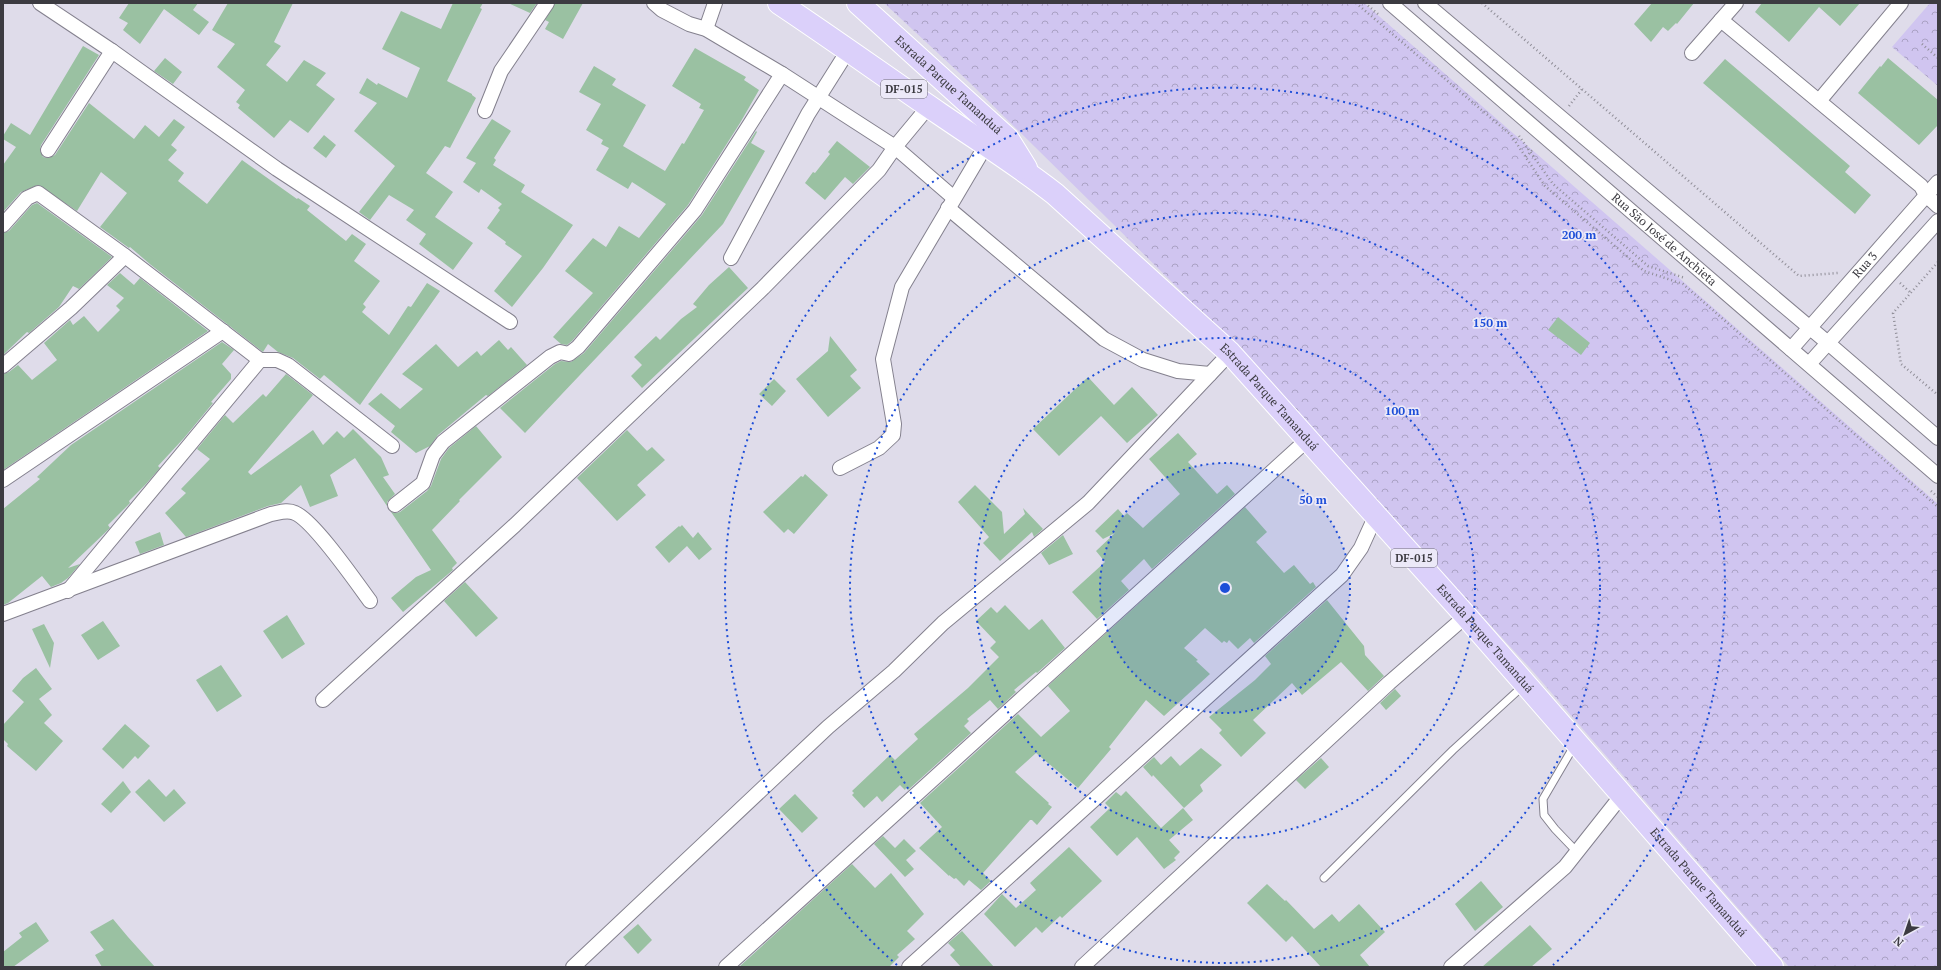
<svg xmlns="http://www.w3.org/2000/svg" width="1941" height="970" font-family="'PT Serif',serif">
  <defs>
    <pattern id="forest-crowns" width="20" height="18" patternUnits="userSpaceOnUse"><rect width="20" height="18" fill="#d0c5f0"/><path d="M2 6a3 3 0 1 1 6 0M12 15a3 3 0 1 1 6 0" fill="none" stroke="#aaa1c4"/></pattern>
  </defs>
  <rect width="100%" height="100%" fill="#dfdcea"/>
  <path fill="url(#forest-crowns)" d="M884,3H1364L1938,504V967H1789L1530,668L1182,292L968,81Z
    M1930,3H1938V86L1892,47Z"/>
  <path fill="#9ac1a2" d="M129,3H198L193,10L209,22L199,35L164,9L140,44L123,30L128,23L119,18Z
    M228,3H293L274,42L281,46L266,65L287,82L304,60L326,73L316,85L335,99L308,133L290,120L274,138L238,108L240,105L236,102L245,90L217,67L235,44L212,30Z
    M453,3H483L480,8L482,9L447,81L472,94V95L476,98L450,148L445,146L426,173L453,192L435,217L473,243L453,270L419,244L426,234L406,220L414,210L389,195L370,220L359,212L395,166L354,131L377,103L359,93L367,78L377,85L378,83L407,98L420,68L382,49L401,11L441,29Z
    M508,3H537L530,13Z
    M555,3H583L563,39L545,29L549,22L545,20Z
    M1652,3H1694L1677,24L1676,23L1668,31L1663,27L1651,42L1634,24Z
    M1762,3H1860L1840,26L1819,7L1789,42L1755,12Z
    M83,46L99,55L41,145L40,150L43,157L48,158L55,155L89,103L134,139L145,125L159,137L174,119L185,127L171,145L177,150L168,160L184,173L178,181L207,204L242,160L297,199L298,198L310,206L307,210L346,241L352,234L366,244L354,261L380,281L363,304L366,307L362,312L389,335L408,306L411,307L427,283L440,291L360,405L324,375L320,379L293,358L278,352L268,344L263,352L151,265L130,247L129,248L100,227L127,193L101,172L77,211L38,185L21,192L3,212V165L16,147L3,139V136L11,123L30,135Z
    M695,48L746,77L744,80L759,90L740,123L688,205L572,341L567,345L561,344L553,337L593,293L565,271L593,238L606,247L619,226L639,238L666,204L632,182L628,189L596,170L609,148L601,144L603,140L586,130L601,104L579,92L594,66L616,79L612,85L646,105L623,146L665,171L682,143L684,144L704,110L699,108L701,104L672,86Z
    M165,58L182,72L173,84L154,71Z
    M1888,58L1938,100V125L1919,145L1858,93L1880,66L1881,67Z
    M1725,59L1850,166L1845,172L1871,195L1855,214L1703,83Z
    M492,119L511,131L494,158L496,160L493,165L525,185L521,192L573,225L543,268L512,307L494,291L522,256L505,244L506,242L487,228L500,210L498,208L502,204L481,189L479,193L463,182L476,163L466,158Z
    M756,131L757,132L751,143L765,151L723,224L525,433L500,408L555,364L561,361L571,362L584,353L702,215Z
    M324,135L336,145L326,158L313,148Z
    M837,141L870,167L853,184L845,177L825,200L805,183L813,172L815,173L830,154L828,152Z
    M37,203L112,257L79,289L73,286L59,307L29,333L27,332L3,355V233L9,231L32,205Z
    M729,267L748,288L642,388L631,376L642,365L634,357L656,336L660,340L681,319L697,307L693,304L709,285Z
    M120,273L134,285L140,278L208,331L3,470V374L9,372L18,365L32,380L57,360L44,343L70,320L73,325L84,316L98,332L120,310L116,306L124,298L107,285Z
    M1558,317L1590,343L1581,355L1548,330Z
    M830,336L857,370L850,376L861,388L828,417L796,379L828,351Z
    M499,340L508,350L511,347L527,365L488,396L486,395L438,435L430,446L416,453L391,432L395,426L368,404L381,393L400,409L423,389L402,374L436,344L458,367L477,351L481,356Z
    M222,342L234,350L222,364L231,374V379L211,402L213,403L184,438L158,466L160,468L146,484L129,501L130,503L108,525L110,528L68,568L80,564L68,578L61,583L51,587L42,576L8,603L3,605V509L40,479L37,477L71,445Z
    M286,374L313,395L248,472L251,475L313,430L323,445L337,431L344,438L353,429L381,457L389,475L383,477L395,494L387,502V506L355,458L330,475L338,496L310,507L301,485L281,503L268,506L186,537L165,513L186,493L181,489L210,459L197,449L225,415L233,423L263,394L266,397Z
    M1088,377L1114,405L1132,387L1158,415L1127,443L1101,416L1059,456L1033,429Z
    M774,379L786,391L772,406L759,394Z
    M476,426L502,457L459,500L460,501L432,530L457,563L452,568L453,570L403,612L391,598L416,577L431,570L391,512L396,513L400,512L427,491L431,486L441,459L449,448Z
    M627,430L647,451L652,447L665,460L637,485L646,495L617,521L577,478Z
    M1178,433L1197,454L1188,462L1217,494L1227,485L1235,494L1152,569L1144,559L1121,581L1129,590L1097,619L1072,592L1105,562L1096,551L1115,533L1103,539L1095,531L1118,509L1124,516L1127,513L1143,528L1180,494L1149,459Z
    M805,474L828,495L794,534L788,529L784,533L763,512L801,476L803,477Z
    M975,485L1002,512L1004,534L1025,514L1023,508L1043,529L1034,537L1032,532L1000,561L983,543L989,537L958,502Z
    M1245,507L1267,532L1256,542L1284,573L1294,565L1310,584L1313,582L1316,587L1254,643L1250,638L1238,649L1229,640L1227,643L1224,641L1222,643L1205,628L1184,648L1198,660L1196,661L1210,674L1164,716L1146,700L1109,747L1111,749L1078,788L1036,753L1015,772L1049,803L1048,804L1052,807L1037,825L1032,820H1030L983,873L991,881L981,890L969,880L964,886L956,878L954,879L949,875V876L919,848L942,827L920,803L1018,714L1041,737L1070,711L1048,686Z
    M682,525L693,538L698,532L712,549L699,560L687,546L669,563L655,547L679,526L680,527Z
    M160,532L164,545L140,554L135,542Z
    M1063,535L1073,554L1049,565L1041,553Z
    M465,582L498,618L476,637L444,601Z
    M1327,600L1364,646L1365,655L1384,676L1368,691L1341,662L1302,695L1292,683L1253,720L1266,733L1241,757L1219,733L1222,730L1209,717L1255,680L1271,664L1265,656Z
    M1005,605L1029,630L1042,619L1065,648L1037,673L1036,672L1014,690L1016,692L998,709L990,700L967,719L969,721L964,726L971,733L908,790L906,788L905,790L900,785L882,802L877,796L864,808L852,795L854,793L852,791L890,755L895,760L918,739L914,734L968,688L999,657L990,648L996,642L976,621L991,607L997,613Z
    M287,615L305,644L282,659L263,631Z
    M103,621L120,646L98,660L81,635Z
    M44,624L54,643L50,668L32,629Z
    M221,665L242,696L217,712L196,680Z
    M36,668L52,689L39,699L52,715L44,723L63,741L36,771L7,746L8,744L3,739V725L24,702L12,691L23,678Z
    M1395,689L1401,696L1386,710L1380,703Z
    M125,724L150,746L138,759L135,756L123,769L102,749Z
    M1201,748L1222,765L1200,785L1203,791L1184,808L1153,775L1152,777L1143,767L1154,757L1161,765L1171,756L1180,766Z
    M1321,758L1329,767L1305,789L1296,780Z
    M149,779L166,797L174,789L186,803L164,822L135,792Z
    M123,781L131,792L111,813L101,804Z
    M1126,791L1161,828L1183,808L1193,820L1169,840L1180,852L1174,858L1176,860L1164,869L1137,837L1117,856L1090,827L1110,808L1105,803L1116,792L1121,796Z
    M795,794L818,818L802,833L779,809Z
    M883,836L895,848L904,839L916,851L906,860L914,869L905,877L874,844Z
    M1069,847L1102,881L1062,918L1060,916L1042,933L1036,927L1015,947L984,914L1002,894L1016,908L1036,890L1030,883Z
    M852,864L875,888L891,873L924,914L907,931L915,939L897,955L899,957L889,967H739Z
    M1481,881L1503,907L1475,931L1455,904Z
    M1267,884L1285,901L1286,900L1314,929L1332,914L1339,922L1359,904L1385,932L1360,955L1370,967H1321L1292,936L1286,942L1247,903Z
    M113,919L128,937L155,967H102L95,955L104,950L90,932Z
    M36,922L49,941L13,967H3V952L22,937L19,933Z
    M638,924L652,940L638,954L623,937Z
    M1530,925L1552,949L1531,967H1482Z
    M962,931L994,967H961L950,955L955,950L948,943Z"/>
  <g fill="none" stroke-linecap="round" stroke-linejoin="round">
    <g stroke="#84818e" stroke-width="9">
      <path id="lane" d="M1574,746L1543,799L1544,815L1555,829L1577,852
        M1324,878L1453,750L1524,685"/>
    </g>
    <g stroke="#84818e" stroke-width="16">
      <g id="street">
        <path d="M40,3L112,51L277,169L510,322"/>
        <path d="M654,3L662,10L689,24L706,29L782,74L895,147L954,198"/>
        <path id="s1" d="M1390,3L1938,476"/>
        <path d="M1425,3L1828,343L1938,438"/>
        <path d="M1721,20L1921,186L1926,195L1938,206"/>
        <path d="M706,29L715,3"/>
        <path d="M1692,53L1736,3"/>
        <path d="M1819,101L1901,3"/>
        <path d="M485,111L501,71L547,3"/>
        <path d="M48,150L112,51"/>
        <path d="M948,208L1104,339L1143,360L1178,371L1210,374"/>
        <path d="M3,225L27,198L38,193L125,256L260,360H277L288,365L392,446"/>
        <path d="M731,258L808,114L849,49"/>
        <path id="s2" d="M1791,349L1938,182"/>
        <path d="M1809,364L1938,221"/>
        <path d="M3,366L71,308L125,256"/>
        <path d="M840,468L879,448L893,435L894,424L883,359L902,287L986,145"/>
        <path d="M3,480L223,331"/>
        <path d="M395,505L423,483L433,455L443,442L550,357L560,352L569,354L578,347L695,210L782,74"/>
        <path d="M68,591L260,360"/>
        <path d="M3,614L271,514C278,513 287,509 295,513C314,521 356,582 370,601"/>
        <path d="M323,700L515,525L763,288L879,170L895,147L929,106"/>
        <path d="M573,967L828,727L894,671L943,623L1088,503L1230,353"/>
        <path d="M726,967L1307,440"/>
        <path d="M909,967L1342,575L1361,548L1376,515"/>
        <path d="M1082,967L1389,683L1466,616"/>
        <path d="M1451,967L1565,867L1622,795"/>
      </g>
    </g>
    <g stroke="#fff" stroke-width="24">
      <g id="primary">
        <path id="s3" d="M779,3C833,39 886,77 940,114C978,140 1018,165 1055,194L1230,353L1466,616L1772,967"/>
        <path id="s4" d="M858,3L1008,139L1026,168"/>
      </g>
    </g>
    <path stroke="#8f8d97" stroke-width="2.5" stroke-dasharray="1 3" stroke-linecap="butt" d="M1356,3L1511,135L1545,186L1644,271L1683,284L1938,507
      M1365,3L1378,14
      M1482,3L1799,276L1838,273
      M1922,44L1938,58
      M1569,106L1583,88
      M1519,136L1553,184L1648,266L1685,278
      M1526,157L1534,148
      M1938,262L1893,313L1901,364L1938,395
      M1900,283L1911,293
      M1931,491L1938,497"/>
    <use href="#lane" stroke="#fff" stroke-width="7"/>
    <use href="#street" stroke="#fff" stroke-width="14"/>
    <use href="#primary" stroke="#dbd0fa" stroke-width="22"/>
  </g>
  <circle cx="1225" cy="588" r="125" fill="#1d4ed8" fill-opacity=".12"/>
  <g fill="none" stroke="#1d4ed8" stroke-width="2" stroke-dasharray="2 4">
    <circle cx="1225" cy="588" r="125"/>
    <circle cx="1225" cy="588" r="250"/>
    <circle cx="1225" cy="588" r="375"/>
    <path d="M897 965A500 500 0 1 1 1553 965"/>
  </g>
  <g text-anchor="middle" stroke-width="3.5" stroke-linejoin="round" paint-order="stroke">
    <g fill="#ece9f8" stroke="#716f78" stroke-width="1">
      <rect x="881" y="80" width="46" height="18" rx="3"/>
      <rect x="1391" y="549" width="46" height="18" rx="3"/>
    </g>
    <g font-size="11" font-weight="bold" fill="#3c3b41">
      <text x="904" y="93">DF-015</text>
      <text x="1414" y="562">DF-015</text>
    </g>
    <g font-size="12" fill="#3c3b41" stroke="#ece9f8">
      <text dy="4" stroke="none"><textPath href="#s4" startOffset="122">Estrada Parque Tamanduá</textPath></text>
      <text dy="4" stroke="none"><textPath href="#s1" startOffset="362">Rua São José de Anchieta</textPath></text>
      <text dy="4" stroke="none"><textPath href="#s2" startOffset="112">Rua 3</textPath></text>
      <text dy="4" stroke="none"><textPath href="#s3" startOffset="631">Estrada Parque Tamanduá</textPath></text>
      <text dy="4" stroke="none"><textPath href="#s3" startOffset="955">Estrada Parque Tamanduá</textPath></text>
      <text dy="4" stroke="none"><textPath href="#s3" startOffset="1279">Estrada Parque Tamanduá</textPath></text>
    </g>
  </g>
  <circle cx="1225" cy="588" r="6" fill="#1d4ed8" stroke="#ece9f8" stroke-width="2"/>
  <g font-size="12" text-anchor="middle" font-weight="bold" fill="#1d4ed8" stroke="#ece9f8" stroke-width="3.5" stroke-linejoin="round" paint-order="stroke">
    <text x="1579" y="239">200 m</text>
    <text x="1490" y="327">150 m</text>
    <text x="1402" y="415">100 m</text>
    <text x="1313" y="504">50 m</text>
  </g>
  <rect width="1941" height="970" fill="none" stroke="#3c3b41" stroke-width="8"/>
  <g transform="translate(1905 934) rotate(220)" stroke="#ece9f8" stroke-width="3" paint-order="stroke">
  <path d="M0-3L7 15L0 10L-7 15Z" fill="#3c3b41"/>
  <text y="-6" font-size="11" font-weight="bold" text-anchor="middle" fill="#3c3b41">N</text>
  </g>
</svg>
